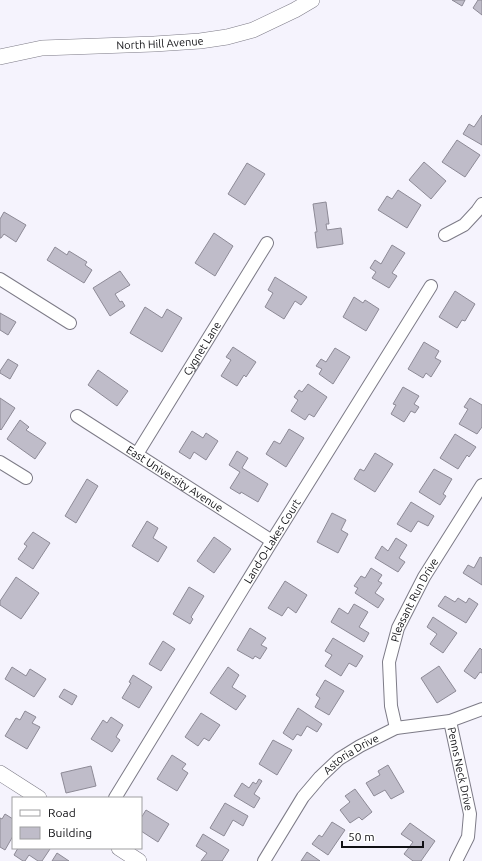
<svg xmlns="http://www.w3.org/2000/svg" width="482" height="861" font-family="Ubuntu,sans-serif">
  <rect width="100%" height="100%" fill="#f5f3fd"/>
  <path fill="#bfbcc9" stroke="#8d8a96" d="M452,0H465L462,6Z
    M478,0H482V15L473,8Z
    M482,115V145L463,134L469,124L474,127Z
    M457,140L480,155L465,177L442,162Z
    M424,162L446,181L431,199L409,180Z
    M247,163L265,174L245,205L228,194Z
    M398,190L421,205L407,228L378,210L387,196L392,199Z
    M326,202L329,224H326L327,230L341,228L343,244L317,248L315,232H317L313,204Z
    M4,212L26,225L16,242L4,234L1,238H0V219Z
    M214,233L233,246L215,276L195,263Z
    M392,245L405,253L392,273L397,276L389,288L372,278L376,272L370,268L375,260L381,264Z
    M55,247L67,255L69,251L87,262L85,265L92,270L84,283L47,260Z
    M120,271L130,285L115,294L120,302L122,301L125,306L110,316L93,288Z
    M275,277L307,297L301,305L295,301L284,319L265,307L273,293L268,290Z
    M455,291L475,304L465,321L462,320L457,328L439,317Z
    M354,297L363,303L365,300L379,309L366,331L343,317Z
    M145,307L162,318L167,309L182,318L162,352L130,333Z
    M0,313L16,322L8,335L0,330Z
    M424,342L439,351L435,358L441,361L431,377L426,373L423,378L408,369Z
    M233,347L256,362L246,377L244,375L237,386L221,376L231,360L226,357Z
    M335,348L350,357L333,384L319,374L322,369L316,366L321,359L326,362Z
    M8,359L18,365L10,379L0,373V371Z
    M98,370L128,391L117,406L88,385Z
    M308,384L327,397L314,417L309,414L305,420L291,411L298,400L294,397L299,390L302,392Z
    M403,387L419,396L414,404L419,407L415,413L411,411L404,422L391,414L396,405L393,404Z
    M0,398L15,408L1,430L0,429Z
    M470,398L482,405V427L477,434L459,424L468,409L464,407Z
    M20,420L29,427L26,430L46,443L35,459L7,439Z
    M289,429L304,438L286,467L266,454L274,441L280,444Z
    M192,431L203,438L206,433L218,441L206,460L194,452L190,459L179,452Z
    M455,434L476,447L469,457L467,455L458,469L440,458Z
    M237,451L248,458L242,468L268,484L258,502L241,492L240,494L230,488L240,472L229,465Z
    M375,453L393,464L375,492L354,479L360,469L364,471Z
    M434,469L452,479L443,494L446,496L440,505L419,492Z
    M87,479L98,486L76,523L65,516Z
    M411,502L434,516L428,526L418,521L411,532L397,524Z
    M332,513L346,520L341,530L348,534L338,553L317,542Z
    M147,521L158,528L153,538L167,547L158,562L132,546Z
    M33,532L50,543L33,569L18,559L27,546L24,544Z
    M214,537L231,549L214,573L197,561Z
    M396,538L407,545L399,558L405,562L398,572L375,558L382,546L388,551Z
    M480,557L482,558V585L463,573L468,565L474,568Z
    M371,568L382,575L378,581L382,583L375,593L384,599L378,608L355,593L358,588L354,586L361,576L365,578Z
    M16,577L39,593L21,619L0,605V601Z
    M285,581L307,595L296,613L288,607L282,616L268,608Z
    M189,587L204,596L191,617L193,619L190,624L173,614Z
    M445,596L455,602L458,598L466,603L469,598L478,604L466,623L438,606Z
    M354,604L368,612L359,627L369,633L364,642L331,622L339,608L348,614Z
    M433,617L457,633L443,653L430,644L437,634L427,627Z
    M250,628L266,638L261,645L267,648L260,659L255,656L253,659L237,650Z
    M333,638L363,656L356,667L349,663L341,676L325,666L332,655L325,651Z
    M163,641L175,649L161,671L149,664Z
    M480,648L482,650V673L480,672L475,679L464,671Z
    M439,666L456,691L437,703L421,678Z
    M12,667L26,676L30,669L46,679L34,697L5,679Z
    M228,667L239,675L232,687L246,696L236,710L210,693Z
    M133,675L152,687L139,708L122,698L131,683L129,682Z
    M325,680L344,691L329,715L315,707L320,698L316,695Z
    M64,689L77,696L72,705L59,697Z
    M298,708L322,724L317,732L307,726L301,736L297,734L293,740L283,733Z
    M25,711L36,717L32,723L40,727L27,749L5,736L16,718L20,720Z
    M201,713L220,725L209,741L204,738L198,746L185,737Z
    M111,717L123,725L116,737L120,740L112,752L91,739L103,720L107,723Z
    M273,740L292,750L277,775L259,764Z
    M172,755L186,764L182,769L188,773L177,791L157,779Z
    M388,765L404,792L391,799L385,790L374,796L366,783L380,775L378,771Z
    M91,766L96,786L66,793L61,773Z
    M259,779L262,781L254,794L260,798L254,808L234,796L242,783L249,788L253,782L256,784Z
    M355,789L372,812L362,820L359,817L350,823L340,810L350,802L345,796Z
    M225,803L248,816L243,826L233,820L224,836L210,828Z
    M146,810L169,824L158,842L141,831V818Z
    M5,814L13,819V836L5,850L0,847V818L2,819Z
    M332,822L345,830L328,855L312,844L319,835L322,837Z
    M410,823L435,841L421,861H413L404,854L413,842L401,834Z
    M203,834L229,850L222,861H201L207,853L196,846Z
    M18,848H49L50,849L42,861H38L29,855L25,861H23L14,855Z
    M307,852L320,861H301Z
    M57,853L69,861H52Z"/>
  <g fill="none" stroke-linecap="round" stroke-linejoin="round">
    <g stroke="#7d7b87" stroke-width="14">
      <g id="minor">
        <path d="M445,235L464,225L477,211L482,204"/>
        <path d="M0,279L70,323"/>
        <path id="s1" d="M77,416L272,541"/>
        <path id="s2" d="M137,454L267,243"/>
        <path d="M0,462L26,478"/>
        <path id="s3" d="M450,721L470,814L468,837L456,861"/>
        <path id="s4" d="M396,728L391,706L389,662L398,628L424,577L482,485"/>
        <path id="s5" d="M115,798L272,541L431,286"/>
        <path id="s6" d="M264,861L303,797L320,777L339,759L360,746L396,728L450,721L482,709"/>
      </g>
    </g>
    <g stroke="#7d7b87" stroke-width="16">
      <g id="tertiary">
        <path id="s7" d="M0,57L42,48L154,44L200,41L227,37L253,30L295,10L312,0"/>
        <path d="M0,773L39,798"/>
        <path d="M119,848L139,861"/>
      </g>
    </g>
    <use href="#minor" stroke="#fff" stroke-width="12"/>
    <use href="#tertiary" stroke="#fff" stroke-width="15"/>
  </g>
  <g text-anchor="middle" stroke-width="3" stroke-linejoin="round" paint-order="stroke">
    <g font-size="11" fill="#101014" stroke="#fff">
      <text dy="4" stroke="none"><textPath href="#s7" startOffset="161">North Hill Avenue</textPath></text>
      <text dy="4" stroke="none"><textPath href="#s2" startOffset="124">Cygnet Lane</textPath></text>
      <text dy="4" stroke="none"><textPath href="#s1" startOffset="116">East University Avenue</textPath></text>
      <text dy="4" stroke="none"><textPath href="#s5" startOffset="301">Land-O-Lakes Court</textPath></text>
      <text dy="4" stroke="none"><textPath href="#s4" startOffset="134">Pleasant Run Drive</textPath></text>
      <text dy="4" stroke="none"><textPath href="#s6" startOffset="140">Astoria Drive</textPath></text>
      <text dy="4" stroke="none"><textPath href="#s3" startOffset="49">Penns Neck Drive</textPath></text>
    </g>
  </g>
  <rect x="12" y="797" width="130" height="52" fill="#ffffff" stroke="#9f9fa1"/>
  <rect x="20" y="810" width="20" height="6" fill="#ffffff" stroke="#9f9fa1"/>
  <text x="48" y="817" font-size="12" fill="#101014">Road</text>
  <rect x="20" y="827" width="20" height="12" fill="#bfbcc9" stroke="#9f9fa1"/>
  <text x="48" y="837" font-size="12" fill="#101014">Building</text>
  <path d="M342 841v6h81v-6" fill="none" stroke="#101014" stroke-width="2"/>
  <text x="348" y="841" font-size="12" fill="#101014" stroke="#ffffff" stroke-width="3" paint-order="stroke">50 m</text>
</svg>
